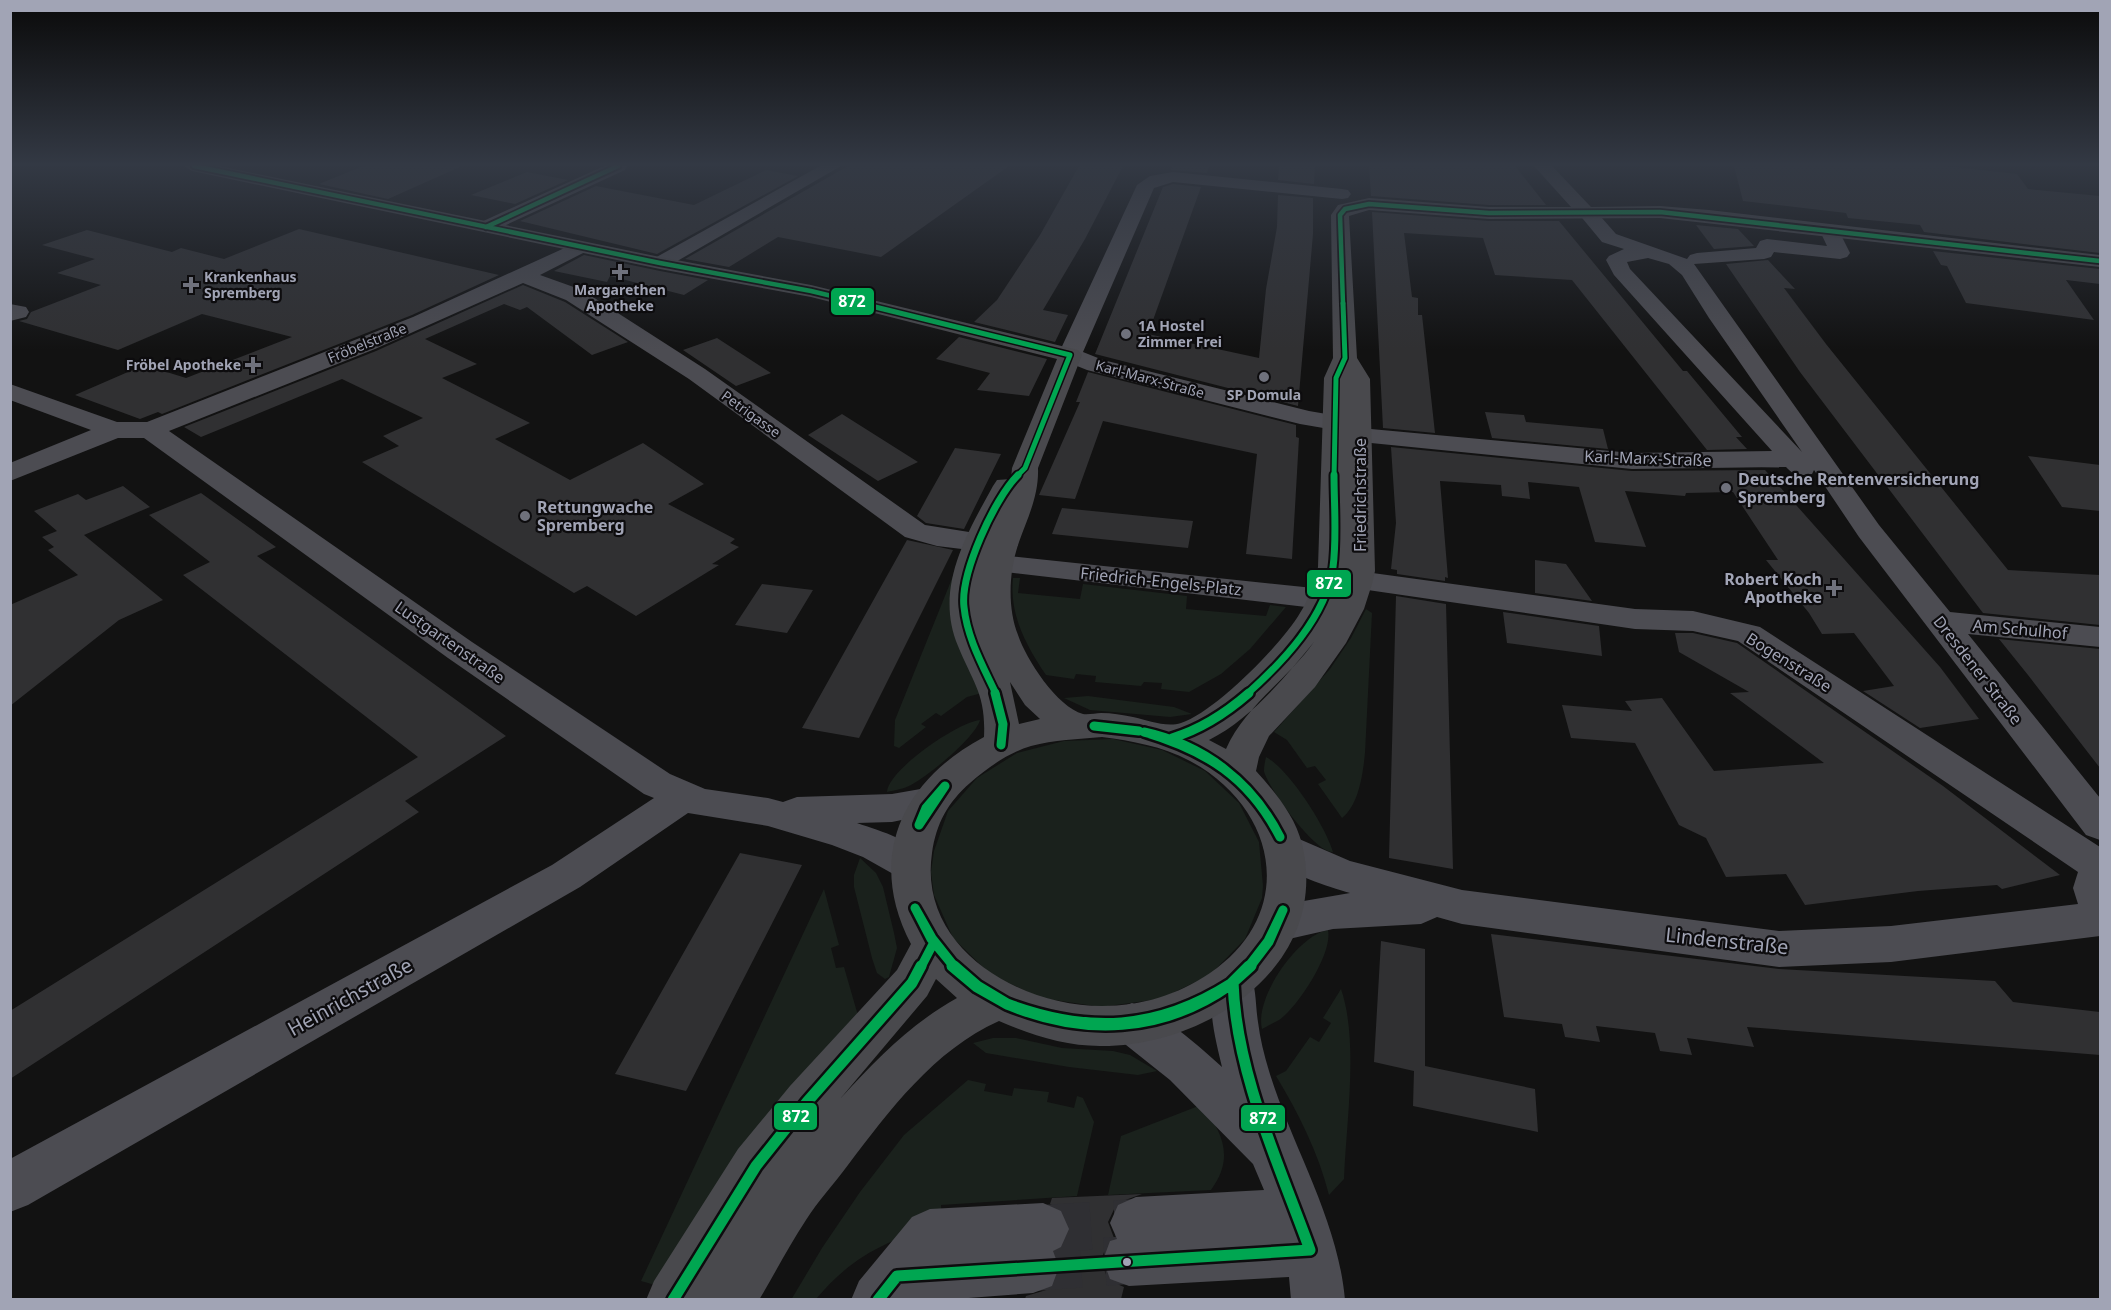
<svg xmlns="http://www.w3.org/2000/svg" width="2111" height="1310" font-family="'Noto Sans',sans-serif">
  <rect width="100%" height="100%" fill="#121212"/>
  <path fill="#1a211c" d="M953,576H956L982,693L967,697L941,716L936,713L921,724L926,727L899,748L894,746L895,720Z
    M1013,578H1020L1018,593L1080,599L1083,584L1187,596L1186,609L1266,616L1270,605L1286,607L1250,649L1221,674L1189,692L1161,689L1162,683L1144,682L1141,686L1095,682L1096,676L1076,674L1074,679L1046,675C1026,646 1009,614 1013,578Z
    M1366,609L1372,613L1365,753C1363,773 1359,805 1342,818L1318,784L1326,780L1315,766L1307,768L1287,740L1274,732L1330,669L1351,638Z
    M1088,696L1174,707L1192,714L1170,717L1090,710L1064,698Z
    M980,720C975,738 928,776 911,785C904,789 895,790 887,792C888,770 958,722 980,720Z
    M1113,739L1162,750L1205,771L1239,803L1259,842L1263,886L1262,898L1245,939L1210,975L1160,999L1101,1007L1041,998L990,974L953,938L934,895L931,872L934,851L948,811L977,778L1017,753L1064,741Z
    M1266,757C1289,769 1326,827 1333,852C1316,854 1267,787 1264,771C1264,767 1265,761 1266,757Z
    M860,858L876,873L883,887L894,933L897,948L889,977L885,979L877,973L872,958L854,887V875Z
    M824,889L839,945L831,948L836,968L844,967L859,1019L655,1285L641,1281Z
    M1328,930C1333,953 1298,1007 1279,1020C1274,1023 1267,1026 1262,1029C1254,998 1298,935 1328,930Z
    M1341,989C1359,1041 1346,1124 1344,1179L1329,1195C1318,1152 1299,1114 1276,1076L1286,1071L1310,1037L1319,1042L1331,1023L1323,1018Z
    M993,1038H1016L1062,1048L1113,1051L1130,1055L1157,1071L1138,1075L1069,1067L986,1053L973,1043Z
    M968,1080L986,1084L984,1091L1012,1096L1014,1088L1049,1092L1047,1102L1074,1108L1077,1096L1083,1098L1094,1122L1077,1196L941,1205L942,1222C887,1242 855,1253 816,1299L791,1300L822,1248L860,1192L904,1135Z
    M1201,1105C1224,1133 1234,1159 1211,1190L1108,1195L1121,1136Z"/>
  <path fill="#303032" d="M363,166H462L388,199L319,184Z
    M848,166H1009L881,257L778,237L729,267L685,259Z
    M1079,166H1123L1085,239L1043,310L1068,315L1055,342L974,322L997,300L1040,235Z
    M1172,166H1209L1207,173L1171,170Z
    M1279,166H1315L1314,184L1278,180Z
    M1369,166H1515L1546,205H1489L1371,196Z
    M1734,166H1945L2017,174L2028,189L2100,196V253L1924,232L1920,225L1848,218L1846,213L1743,201Z
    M766,170L798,176L657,254L520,221L596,186L694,205Z
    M527,172L568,180L515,204L471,195Z
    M1173,184L1201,187L1148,334L1259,358L1266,289L1277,227L1278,195L1313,198V234L1298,406L1095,354L1163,187Z
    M1372,212L1489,221H1559L1683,371H1687L1742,437H1736L1747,449L1707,450L1572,280L1495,275L1483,238L1404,233L1412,297L1418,298V315H1422L1435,433L1383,428Z
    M1696,225L1738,229L1754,246L1714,249Z
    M299,229L499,275L412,315L162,414L158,412L140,419L75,395L144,365L186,378L292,337L202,314L118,350L19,321L27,319L31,312L101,285L57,273L95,259L42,245L87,230L172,252L181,248L224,259Z
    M1933,251L2100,269V284L2066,280L2094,320L1966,303L1947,266L1941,265Z
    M584,255L660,271L708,280L684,295L610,276L607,282L554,271Z
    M1768,260L1795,289L1784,288L1826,344L2008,570L2100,575V625L1983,613L1800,372L1726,264Z
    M523,285L565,302L628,342L592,355L527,307L520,310L504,304L425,339L477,364L442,378L530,423L495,439L570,480L643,443L704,484L668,504L735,539L730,543L739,547L712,564L719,565L636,616L587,586L574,593L362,462L399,446L383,436L423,418L342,379L201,437L184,427L376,351Z
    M959,337L1047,359L1029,396L977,390L990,373L936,359Z
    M717,338L771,373L736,386L683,350Z
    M1088,372L1296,425V437L1299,438L1292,559L1246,554L1257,454L1103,421L1075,499L1039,495L1080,402H1076Z
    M1485,412L1524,415L1526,422L1603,429L1608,449L1492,438Z
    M842,414L918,462L878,481L808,435Z
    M1391,447L1632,471L1765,470L1940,667L1979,719L1920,728L1863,691L1894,686L1854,633L1822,634L1809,613L1766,560H1778L1733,492L1686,493L1685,496L1625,491L1646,547L1595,542L1579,487L1528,482L1530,499L1502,496L1501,485L1440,481L1448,578L1445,577V581L1397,574V570L1391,569L1396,523Z
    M955,448L1001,454L964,529L926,523L917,516Z
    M2028,456L2100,465V511L2062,507Z
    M123,486L150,507L84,535L163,600L119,620L10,706V605L78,575L48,550L54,547L42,537L57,531L34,511L78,494L86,500Z
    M201,493L276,547L257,556L506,736L405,801L419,812L10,1079V1011L418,757L183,575L210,562L149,515Z
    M1062,508L1193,521L1188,548L1052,534Z
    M907,540L953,550L859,738L802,728Z
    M1535,560L1566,564L1592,601L1535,593Z
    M762,584L813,590L787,633L735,625Z
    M1396,596L1446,604L1453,869L1389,858Z
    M1503,612L1599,626L1602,656L1507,643Z
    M1675,633H1693L1737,643L1943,786L2060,875L2002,889L1997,885L1918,891L1805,905L1786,874L1726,877L1706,838L1679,825L1635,743L1571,738L1562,705L1632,711L1625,701L1662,698L1714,771L1824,763L1730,693L1749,692L1679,652Z
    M1999,639L2100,649V768L2028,675Z
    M740,853L802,865L686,1091L615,1074Z
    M1491,934L1779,969L1995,981L2013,1002L2100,1012V1055L1747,1027L1754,1047L1687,1038L1692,1055L1660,1051L1655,1033L1596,1026L1600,1042L1565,1037L1562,1024L1504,1017Z
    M1381,941L1425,949V1066L1535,1089L1538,1132L1413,1106L1414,1071L1374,1062Z
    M1142,1194L1117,1203L1108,1222L1114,1238L1108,1240L1101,1261L1108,1280L1124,1287L1121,1299H1025L1026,1296L1053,1288L1061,1268L1056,1252L1063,1248L1071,1228L1063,1210L1050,1204L1052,1198Z"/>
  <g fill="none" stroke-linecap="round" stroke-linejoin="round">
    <path stroke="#2f2f33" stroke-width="48" stroke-dasharray="48 24" stroke-linecap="butt" d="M1043,1229L1136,1223
      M1033,1267L1129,1260"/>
    <path fill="#4c4c52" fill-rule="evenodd" d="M604,166H627L625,170L493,231H479L476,227L479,223Z
      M820,166H841L667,267H653L650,263L653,259Z
      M1173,172L1342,189L1348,190L1351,194L1348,198L1342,199L1173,182L1154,188L1083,352L1103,360L1309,411L1344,417L1348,422L1344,427L1335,430L1300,424L1087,370L1062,360L1058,355L1137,185L1150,176Z
      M1587,207L1594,209L1616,234L1687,259L1690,255L1697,253L1756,248L1760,241L1767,239L1827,246L1819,229L1822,225H1836L1850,253L1847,257L1840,259L1774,252L1771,257L1764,259L1694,264L1879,525L1950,612L2100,627V647L1968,634L2100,798V840L2086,835L1859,537L1814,470L1812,474C1800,476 1794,476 1786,467L1632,469L1351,441L1347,436L1351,431L1360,428L1632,453L1772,451L1614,275L1606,260L1609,256L1624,249L1602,242L1578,213L1580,209ZM1648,258L1669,264L1682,275L1709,318L1802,452L1630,269L1627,262Z
      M580,241L587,243L590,247L587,251L540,275L582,290L705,369L925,525L1013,539L1018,545L1013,551L1003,554L937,546L905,537L689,379L566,300L523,283L375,349L169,431L472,642L670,774L705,789L768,798L783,802L797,797L892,794L932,787L945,791L951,801L945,811L892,822L857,823C882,832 916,840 929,864L923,875L909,880L895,875L863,857L832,845L768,826L688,813L580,887L28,1205L10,1212V1159L552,865L654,798L644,794L448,658L144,438H118L10,481V463L91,430L10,400V384L117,422H147L413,317Z
      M10,304L26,307L29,312L26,317L10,321Z
      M999,555L1323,589L1334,592L1339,599L1334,606L1323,609L988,570L984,564L988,558Z
      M1358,571L1635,609L1693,611L1760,627L2100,847V936L1891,962L1779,967L1462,924L1437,917L1421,924L1333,929L1280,941L1265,936L1259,924L1265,912L1298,902L1350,893C1324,885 1276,871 1263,847L1269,836L1283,832L1350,861L1462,890L1779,931L1891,926L2078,904L2073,888L2078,872L1738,641L1693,631L1635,629L1347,587L1343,580L1347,573Z
      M1233,963L1248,969C1257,986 1255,1003 1258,1022C1260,1038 1264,1055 1269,1071C1292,1147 1338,1219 1345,1300H1291L1289,1277L1129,1286L1110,1279L1103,1260L1110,1241L1117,1239L1110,1223L1118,1205L1136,1197L1264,1190L1253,1164L1170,1080L1116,1037L1110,1023L1116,1009L1132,1003C1166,1016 1195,1043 1222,1067C1215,1037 1204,998 1218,969Z
      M1043,1203L1061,1211L1069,1229L1061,1247L1053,1251L1059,1267L1052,1286L1033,1293L942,1300H851L859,1281L912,1217L930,1209Z"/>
    <path fill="#49494d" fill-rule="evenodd" d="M184,166H219L660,257L811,285L1078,350L1082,355L1038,468C1039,495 1028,517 1019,542C1009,570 1007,607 1018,635C1026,659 1057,707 1083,714C1088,715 1096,713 1101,713C1112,713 1122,715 1133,717C1148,720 1166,728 1181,723C1215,712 1282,644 1300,613C1309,599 1314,584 1318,567L1324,378L1333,358L1331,215L1338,205L1369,198L1489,207H1571L1534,166H1552L1591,207L1660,206L1709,210L2100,255V267L1660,218L1489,219L1369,210L1349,216L1357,358L1370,379L1375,571L1372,584L1364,609L1346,643L1315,687L1269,736L1259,757L1256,771C1275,792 1295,816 1302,844C1331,964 1208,1047 1100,1046C1065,1046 1031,1035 999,1021C934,1050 889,1111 848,1165C834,1184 818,1201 806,1220C789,1246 775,1273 759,1300H646L654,1281L738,1149L790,1086L897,970L911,944C866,858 901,781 984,737C986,694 973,683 958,646C934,589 966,535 993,486L997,480L1011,479L1012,468L1057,359L811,297L660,269L192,171ZM1314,642C1287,680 1245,706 1226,749L1209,740C1251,719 1285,677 1314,642ZM1010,682L1025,705L1040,719L1019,724ZM1102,737C1132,741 1162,746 1190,761C1278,808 1298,913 1210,973C1177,995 1142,1006 1102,1006C1018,1006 918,947 932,853C936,824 948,802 970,783C987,768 1008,753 1031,746C1054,740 1078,739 1102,737ZM936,979L957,998C909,1025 877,1059 840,1099L927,996Z"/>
    <g stroke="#0d0c0e" stroke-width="8">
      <path id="bus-1-far4" d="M194,166L660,263L811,291L865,304
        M486,227L618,166
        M1343,304L1340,215L1345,209L1369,204L1489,213L1660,212L2100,261"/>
    </g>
    <g stroke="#0d0c0e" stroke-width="8">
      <path id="bus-1-far3" d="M859,303L1070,355
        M1016,477L1025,468L1070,355
        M1334,477L1336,378L1345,358L1343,303"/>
    </g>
    <g stroke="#0d0c0e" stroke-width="11">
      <path id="bus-1-far2" d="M996,694C983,666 967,638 964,607C960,574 994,499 1018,475
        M1247,694C1283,662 1326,617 1333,567C1337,538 1334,505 1334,475"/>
    </g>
    <g stroke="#0d0c0e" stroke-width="14">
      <path id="bus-1-far1" d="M995,693L1003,724L1001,745
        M1094,726L1139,731
        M1094,726L1139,731
        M1144,732C1204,745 1252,782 1280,837
        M1144,732C1207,751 1249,777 1280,837
        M1172,738C1202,729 1226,713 1249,693
        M919,825L926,808L945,786
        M919,825L945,786
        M915,908L932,938L955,967
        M915,908L931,939L954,967
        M921,967L933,944
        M1248,967L1268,941L1283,910
        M1250,967L1269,942L1283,910"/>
    </g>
    <g stroke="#0d0c0e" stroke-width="16">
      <path id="bus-1" d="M952,966L977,987L1007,1004
        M954,966L977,986L1007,1004
        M1233,982C1236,1073 1279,1164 1310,1250
        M1231,984L1249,966
        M1231,984L1251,966
        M1007,1004C1088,1034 1157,1031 1231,984
        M1007,1004C1084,1036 1162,1033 1231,984
        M673,1300L756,1166L807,1102L912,983L921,966
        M878,1300L897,1276L1310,1250"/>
    </g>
    <use href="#bus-1-far4" stroke="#00a651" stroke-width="4.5"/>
    <use href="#bus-1-far3" stroke="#00a651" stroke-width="5"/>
    <use href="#bus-1-far2" stroke="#00a651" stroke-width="7"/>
    <use href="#bus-1-far1" stroke="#00a651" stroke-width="9"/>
    <use href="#bus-1" stroke="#00a651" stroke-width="11"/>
  </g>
  <linearGradient id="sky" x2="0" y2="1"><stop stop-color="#0a0a0a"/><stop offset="0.47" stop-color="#333944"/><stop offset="1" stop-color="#333944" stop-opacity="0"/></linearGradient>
  <rect width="2111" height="350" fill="url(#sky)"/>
  <g fill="#6f717c" stroke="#0d0c0e" stroke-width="2">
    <path d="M617 263h6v6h6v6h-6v6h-6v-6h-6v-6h6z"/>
    <path d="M188 276h6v6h6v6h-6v6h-6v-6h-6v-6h6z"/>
    <circle cx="1126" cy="334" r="6"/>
    <path d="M250 356h6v6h6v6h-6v6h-6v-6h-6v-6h6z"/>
    <circle cx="1264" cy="377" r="6"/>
    <circle cx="1726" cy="488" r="6"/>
    <circle cx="525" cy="516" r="6"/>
    <path d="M1831 579h6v6h6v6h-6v6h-6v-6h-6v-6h6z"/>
  </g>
  <circle fill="#a1a4b5" stroke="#0d0c0e" stroke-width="2" cx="1127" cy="1262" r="5"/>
  <g text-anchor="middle" stroke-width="4.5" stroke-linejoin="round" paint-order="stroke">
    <g font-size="14" font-weight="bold" fill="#a1a4b5" stroke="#0d0c0e" text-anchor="start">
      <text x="204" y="282">Krankenhaus<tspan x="204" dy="16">Spremberg</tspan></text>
      <text x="620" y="295" text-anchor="middle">Margarethen<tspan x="620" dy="16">Apotheke</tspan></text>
      <text x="1138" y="331">1A Hostel<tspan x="1138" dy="16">Zimmer Frei</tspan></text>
      <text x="241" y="370" text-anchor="end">Fröbel Apotheke</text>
      <text x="1264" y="400" text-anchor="middle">SP Domula</text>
    </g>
    <g font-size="14" fill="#a1a4b5" stroke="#0d0c0e">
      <text transform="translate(367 343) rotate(-22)" y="5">Fröbelstraße</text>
      <text transform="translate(1150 379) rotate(15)" y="5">Karl-Marx-Straße</text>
      <text transform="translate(751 414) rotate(36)" y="5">Petrigasse</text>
    </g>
    <g font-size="16" fill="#a1a4b5" stroke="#0d0c0e">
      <text transform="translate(1648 458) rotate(2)" y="6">Karl-Marx-Straße</text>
      <text transform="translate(1360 495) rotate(-90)" y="6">Friedrichstraße</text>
      <text transform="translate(1161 581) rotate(6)" y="6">Friedrich-Engels-Platz</text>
      <text transform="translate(2020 629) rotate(5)" y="6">Am Schulhof</text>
      <text transform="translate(450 642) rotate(35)" y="6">Lustgartenstraße</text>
      <text transform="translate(1789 662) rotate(32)" y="6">Bogenstraße</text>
      <text transform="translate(1978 670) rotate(52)" y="6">Dresdener Straße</text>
    </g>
    <g font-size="16" font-weight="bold" fill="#a1a4b5" stroke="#0d0c0e" text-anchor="start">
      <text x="1738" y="485">Deutsche Rentenversicherung<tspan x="1738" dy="18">Spremberg</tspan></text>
      <text x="537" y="513">Rettungwache<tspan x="537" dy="18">Spremberg</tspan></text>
      <text x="1822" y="585" text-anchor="end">Robert Koch<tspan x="1822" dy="18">Apotheke</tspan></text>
    </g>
    <g font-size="20" fill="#a1a4b5" stroke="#0d0c0e">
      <text transform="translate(1727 941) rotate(6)" y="7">Lindenstraße</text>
      <text transform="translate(350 997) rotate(-29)" y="7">Heinrichstraße</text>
    </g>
  </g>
  <g stroke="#0d0c0e" stroke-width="2">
    <rect x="830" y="287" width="45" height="29" rx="6" fill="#00a651"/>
    <rect x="1306" y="569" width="46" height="29" rx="6" fill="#00a651"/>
    <rect x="773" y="1102" width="45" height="29" rx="6" fill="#00a651"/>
    <rect x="1240" y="1104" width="46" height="28" rx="6" fill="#00a651"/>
  </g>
  <g font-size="16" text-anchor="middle" font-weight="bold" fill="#fff">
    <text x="852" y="307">872</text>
    <text x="1329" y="589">872</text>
    <text x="796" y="1122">872</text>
    <text x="1263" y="1124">872</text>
  </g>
  <rect width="2111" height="1310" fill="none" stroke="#a1a4b5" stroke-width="24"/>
</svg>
